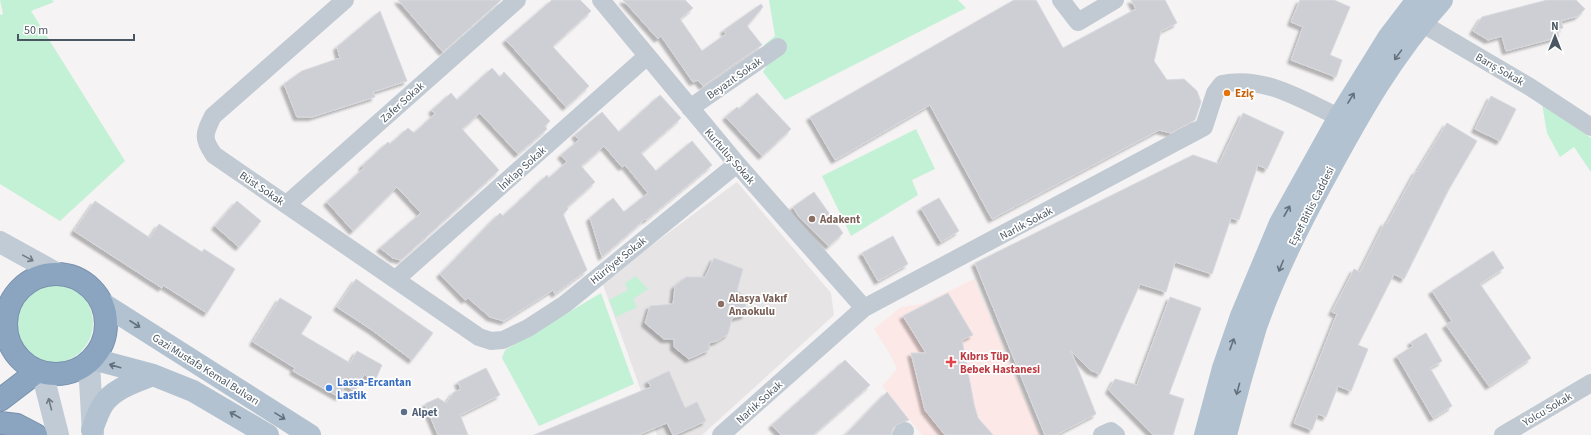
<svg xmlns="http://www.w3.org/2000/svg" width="1591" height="435" font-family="'Source Sans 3',sans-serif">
  <defs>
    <filter id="shadow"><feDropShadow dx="-3.5" dy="3.5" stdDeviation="1" flood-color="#0004"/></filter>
  </defs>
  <rect width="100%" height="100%" fill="#f5f3f3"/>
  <path fill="#e6e4e5" d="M737,182L831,293L834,315L702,435H657L602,282Z"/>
  <path fill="#fce8e6" d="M974,279L1040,435H922L882,386L897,369L890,354L874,329L901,307L922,304Z"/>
  <path fill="#c3f1d5" d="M0,0H52L54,2L31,11L125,161L60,221L0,184V15L3,14Z
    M769,0H958L966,8L785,100L763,72L769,62L764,45L775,36Z
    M1542,104L1591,138V172L1574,147L1560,157L1547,133Z
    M916,129L935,169L912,180L918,195L851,236L822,176Z
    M636,276L648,289L633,299L637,307L616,317L609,300L628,290L625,283Z
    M13 323a40 40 0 1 1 80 0a40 40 0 1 1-80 0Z
    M601,293L634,384L539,426L502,358L505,350Z"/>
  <path fill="#cdcfd5" stroke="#d7d9de" filter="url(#shadow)" d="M398,0H501L443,52Z
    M552,0H580L591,11L554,45L553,47L589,86L566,107L506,40Z
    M623,0H685L693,8L680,19L702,51L726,34L724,30L761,4L763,7L747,26L762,45L703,86L698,80L693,82L661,36L658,39Z
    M1014,0H1036L1063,48L1136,9L1131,0H1165L1177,23L1161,31L1154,61L1167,80L1184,79L1197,91L1201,102L1195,120L1171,133L1159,130L992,219L930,105L835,160L810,117Z
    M1300,0H1334L1350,7L1330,55L1342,60L1336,77L1291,60L1303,27L1291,22Z
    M1547,0H1576L1585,9L1578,16L1561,21L1563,28L1557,29L1559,37L1506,51L1502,36L1488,40L1473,31L1482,17Z
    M380,11L407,81L373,92L375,97L312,117H297L284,84L302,71L340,58L337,47Z
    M492,68L500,77L504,72L550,121L545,126L547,129L518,154L480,113L462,129L499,170L401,260L393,258L380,248L421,213L397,187L353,231L327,202L364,168L362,166L388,142L390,144L408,128L414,133L435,114L432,110L451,93L457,100Z
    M757,93L791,129L762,156L726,117L737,107L739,109Z
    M660,95L681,118L641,153L656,171L692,141L712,165L646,220L645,219L602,257L590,218L613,198L624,212L648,193L625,165L622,167L604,146L581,166L595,182L567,207L568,209L563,214L587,270L555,294L553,290L504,321L490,317L468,298L465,300L440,274L500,213L503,216L547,175L549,178L567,162L561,155L579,140L575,135L602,112L619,132Z
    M1491,96L1516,109L1500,141L1475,129Z
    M1243,113L1284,132L1267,169L1258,165L1239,220L1231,218L1212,274L1175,262L1166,292L1140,284L1100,374L1090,370L1071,351L1096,414L1056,435H1045L975,263L1193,155L1219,164Z
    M1447,123L1477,141L1449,189L1404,279L1394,274L1358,345L1368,349L1351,391L1338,386L1326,417L1318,414L1312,430L1294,423L1337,314L1332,312L1354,269L1360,272L1385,222L1387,224L1416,171L1417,172Z
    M814,192L843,233L829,246L799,217L793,207Z
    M939,198L959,231L941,242L921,208Z
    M95,201L150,238L159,224L202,252L204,249L235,269L207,313L163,285L162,288L74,231Z
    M237,201L261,221L239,247L215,226Z
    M893,236L908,264L878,281L862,253Z
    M1493,251L1504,268L1480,284L1531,358L1489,386L1446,325L1452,321L1432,291Z
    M714,258L743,269L737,290L746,298L745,315L732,318L728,334L717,341L709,343V350L689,359L674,347V339H664L645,323L650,306L673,304L675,286L686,277H705Z
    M356,279L433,333L412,360L372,330L337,307Z
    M948,293L973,335L962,340L974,404L978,418L993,435H945L925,410L911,353H926L903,316Z
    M1170,297L1201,308L1169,394L1184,399L1173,435H1153L1109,390L1115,379L1137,385Z
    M280,298L312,317L301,334L350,363L357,351L382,365L374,383L364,374L355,391L345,385L339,397L293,371L295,368L253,342Z
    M1426,333L1442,361L1430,368L1452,406L1433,418L1397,356L1413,346L1411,342Z
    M845,360L870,385L813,435H781L772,425Z
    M486,368L500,395L460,415L468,435H438L425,404L438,398L446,403L454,392L461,389L458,382Z
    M669,371L685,408L697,402L706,421L675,435H673L667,423L638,435H534L651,387L648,381Z
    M887,392L909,420L898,424L893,428L891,435H845Z"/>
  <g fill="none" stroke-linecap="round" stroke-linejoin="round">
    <g stroke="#7690ad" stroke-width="24">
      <path id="highway" d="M6 324a50 50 0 1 1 100 0a50 50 0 1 1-100 0Z
        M0,400L38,371
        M0,423L17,425L36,435"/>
    </g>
    <path stroke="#c1cad2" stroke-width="18" d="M345,0L213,116C204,134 202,138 214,155L479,337L491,341L503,340L528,328L565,304L737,164
      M601,0L737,164L864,308
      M1061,0L1078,22L1115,0
      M1411,17L1530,87L1591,127
      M690,108L778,47
      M287,204L517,0
      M396,279L646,57
      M721,435L864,308L1204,127L1215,93L1222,84C1264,75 1302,100 1339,117
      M901,435L905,431
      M1102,435L1111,431L1116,435
      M1503,435L1591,383"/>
    <path stroke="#c1cbd6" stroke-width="22" d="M0,242L56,273
      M0,320L6,327
      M89,363L93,433
      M42,372L58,435"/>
    <path stroke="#b3c2d1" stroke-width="22" d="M102,303L310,435
      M93,359L153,375L193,391L268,435
      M92,430C95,422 98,413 102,406C112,389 135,382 153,375
      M1205,435L1223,368L1241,316L1280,223L1339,117L1388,38L1417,0
      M1226,435C1235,399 1245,363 1256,327C1274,275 1299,225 1326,176C1360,113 1393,54 1442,0"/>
    <use href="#highway" stroke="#8ba5c1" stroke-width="22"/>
  </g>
  <defs><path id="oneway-shaft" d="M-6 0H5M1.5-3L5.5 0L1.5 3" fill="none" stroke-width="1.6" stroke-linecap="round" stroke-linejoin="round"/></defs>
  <g stroke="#64717d">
    <use href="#oneway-shaft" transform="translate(1398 55) rotate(126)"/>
    <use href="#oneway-shaft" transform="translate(1351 98) rotate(-58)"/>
    <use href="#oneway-shaft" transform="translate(1287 211) rotate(-61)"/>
    <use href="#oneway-shaft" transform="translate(1281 266) rotate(112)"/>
    <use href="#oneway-shaft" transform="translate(135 324) rotate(33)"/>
    <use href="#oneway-shaft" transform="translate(1232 344) rotate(-70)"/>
    <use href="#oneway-shaft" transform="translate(115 366) rotate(-164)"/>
    <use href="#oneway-shaft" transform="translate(1238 389) rotate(105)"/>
    <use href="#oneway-shaft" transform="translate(235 415) rotate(-150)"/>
    <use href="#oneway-shaft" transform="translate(280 416) rotate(32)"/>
  </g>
  <g stroke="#6e7984">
    <use href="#oneway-shaft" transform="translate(28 258) rotate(29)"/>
    <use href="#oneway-shaft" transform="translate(50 404) rotate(-104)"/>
  </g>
  <circle fill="#e8710a" stroke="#fff" stroke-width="1.5" cx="1227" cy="93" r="4"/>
  <g fill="#8d6e63" stroke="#fff" stroke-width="1.5">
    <circle cx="812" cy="219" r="4"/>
    <circle cx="721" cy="304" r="4"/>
  </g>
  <path fill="#e0444e" stroke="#fff" stroke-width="1.5" d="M949 356h4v4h4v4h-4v4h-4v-4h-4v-4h4z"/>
  <circle fill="#3f7fe0" stroke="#fff" stroke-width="1.5" cx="329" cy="388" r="4"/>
  <circle fill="#5c6f8a" stroke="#fff" stroke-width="1.5" cx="404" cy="412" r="4"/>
  <g text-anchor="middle" stroke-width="3.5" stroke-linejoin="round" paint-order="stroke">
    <g font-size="11" fill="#4a5661" stroke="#fff">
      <text transform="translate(1500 69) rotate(30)" y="4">Barış Sokak</text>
      <text transform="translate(734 78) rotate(-35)" y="4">Beyazıt Sokak</text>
      <text transform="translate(402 102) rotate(-42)" y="4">Zafer Sokak</text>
      <text transform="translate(730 156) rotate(49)" y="4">Kurtuluş Sokak</text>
      <text transform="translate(522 168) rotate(-42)" y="4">İnklap Sokak</text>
      <text transform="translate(262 188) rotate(34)" y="4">Büst Sokak</text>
      <text transform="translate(1311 206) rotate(-63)" y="4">Eşref Bitlis Caddesi</text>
      <text transform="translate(1026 223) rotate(-28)" y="4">Narlık Sokak</text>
      <text transform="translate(618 260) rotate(-39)" y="4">Hürriyet Sokak</text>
      <text transform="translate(206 369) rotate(32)" y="4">Gazi Mustafa Kemal Bulvarı</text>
      <text transform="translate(759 402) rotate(-42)" y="4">Narlık Sokak</text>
      <text transform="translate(1547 409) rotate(-31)" y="4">Yolcu Sokak</text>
    </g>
    <g font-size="11" font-weight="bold" fill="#c56008" stroke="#fff" text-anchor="start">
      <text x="1235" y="97">Eziç</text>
    </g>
    <g font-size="11" font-weight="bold" fill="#785e54" stroke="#fff" text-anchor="start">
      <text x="820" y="223">Adakent</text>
      <text x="729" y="302">Alasya Vakıf<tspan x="729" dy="13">Anaokulu</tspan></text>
    </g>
    <g font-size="11" font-weight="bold" fill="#be3a42" stroke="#fff" text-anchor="start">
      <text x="960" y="360">Kıbrıs Tüp<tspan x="960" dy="13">Bebek Hastanesi</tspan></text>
    </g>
    <g font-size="11" font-weight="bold" fill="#366cbe" stroke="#fff" text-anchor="start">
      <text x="337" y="386">Lassa-Ercantan<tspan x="337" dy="13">Lastik</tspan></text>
    </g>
    <g font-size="11" font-weight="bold" fill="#4e5e75" stroke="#fff" text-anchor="start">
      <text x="412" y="416">Alpet</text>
    </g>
  </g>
  <g transform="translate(1555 36)" stroke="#ffffff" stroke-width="3" paint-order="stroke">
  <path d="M0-3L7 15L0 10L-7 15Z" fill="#4a5661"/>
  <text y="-6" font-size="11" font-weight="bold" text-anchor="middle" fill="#4a5661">N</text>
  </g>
  <path d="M18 34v6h116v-6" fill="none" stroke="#4a5661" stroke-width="2"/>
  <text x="24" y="34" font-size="12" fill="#4a5661" stroke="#ffffff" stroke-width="3" paint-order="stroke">50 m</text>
</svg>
